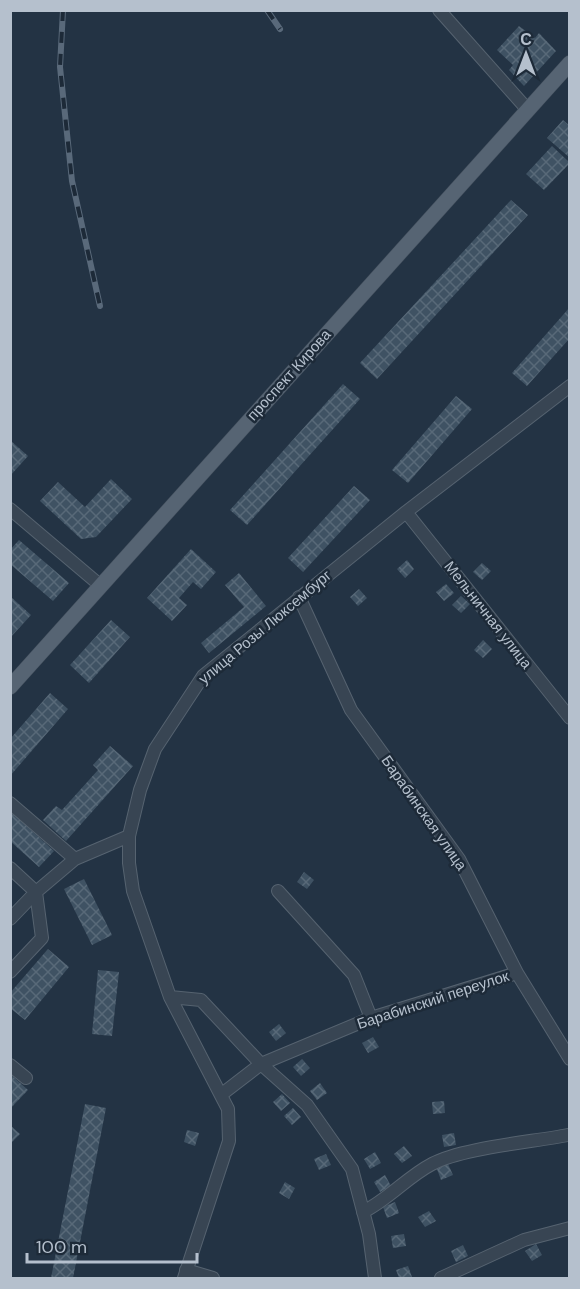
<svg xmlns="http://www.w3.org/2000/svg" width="580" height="1289" font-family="'DM Sans',sans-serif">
  <defs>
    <pattern id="building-cross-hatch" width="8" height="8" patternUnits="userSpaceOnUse" patternTransform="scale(1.5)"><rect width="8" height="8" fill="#3f5263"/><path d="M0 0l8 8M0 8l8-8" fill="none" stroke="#586978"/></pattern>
  </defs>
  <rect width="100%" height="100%" fill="#233344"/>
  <path fill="url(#building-cross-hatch)" d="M519,26L535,38L539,33L556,51L524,86L509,70L513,65L497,50Z
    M563,120L570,126V158L547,138Z
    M552,146L570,163L544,190L526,174Z
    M511,200L528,215L377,379L360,363Z
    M570,307V338L527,386L512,373Z
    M343,384L360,399L247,525L230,510Z
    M456,396L472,409L408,483L392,470Z
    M10,440L28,456L10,476Z
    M111,479L132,499L96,537L81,539L40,501L58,482L85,507Z
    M354,486L370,500L303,572L288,558Z
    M19,540L69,583L53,601L10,564V550Z
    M191,549L216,572L201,589L193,582L179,598L187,605L172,621L147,598Z
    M407,560L414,569L405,578L397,569Z
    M482,563L491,571L482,580L473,572Z
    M239,573L266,606L209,653L201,643L244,607L225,585Z
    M446,584L454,593L444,601L436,592Z
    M359,589L367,598L358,606L350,597Z
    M10,596L31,615L10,638Z
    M461,596L470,604L461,613L452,605Z
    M111,620L130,637L89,683L70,665Z
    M483,640L492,649L483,658L474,650Z
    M50,693L68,709L10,776V739Z
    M110,746L133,766L66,841L43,820L56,806L62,810L98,770L93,765Z
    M10,811L54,851L39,867L10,841Z
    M304,872L314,880L307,889L297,882Z
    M84,879L112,935L92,945L64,889Z
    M48,949L69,967L25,1020L10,1008V993Z
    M98,970L119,972L112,1036L92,1034Z
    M279,1024L286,1033L276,1041L269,1032Z
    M373,1037L379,1047L368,1053L362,1043Z
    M302,1059L310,1068L301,1076L293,1067Z
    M10,1074L28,1090L10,1109Z
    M320,1083L327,1093L317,1100L310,1091Z
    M282,1094L290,1103L281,1111L273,1102Z
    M444,1101L445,1113L433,1114L432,1102Z
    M85,1104L106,1108L73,1278H51Z
    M293,1108L301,1117L292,1125L284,1116Z
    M10,1125L20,1134L10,1144Z
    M187,1130L199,1133L195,1146L184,1142Z
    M454,1133L456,1145L444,1147L442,1135Z
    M404,1146L412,1156L402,1163L394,1154Z
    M375,1152L381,1163L370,1169L364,1159Z
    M326,1154L331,1165L319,1170L314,1159Z
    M448,1164L453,1175L441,1180L437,1169Z
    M385,1175L391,1186L380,1192L374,1182Z
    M285,1182L295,1188L289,1199L279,1193Z
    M395,1202L399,1213L387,1218L383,1207Z
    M429,1211L436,1221L425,1227L418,1217Z
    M404,1234L406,1246L393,1248L391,1236Z
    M536,1244L542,1255L532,1261L525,1251Z
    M463,1245L468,1256L456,1262L451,1251Z
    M408,1266L412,1277L399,1278L396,1270Z"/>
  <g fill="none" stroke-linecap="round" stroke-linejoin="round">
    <g stroke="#566370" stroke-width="14">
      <path id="minor" d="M439,10L527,109
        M10,509L101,586
        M406,512L570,718
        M299,597L351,710L459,859L517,973L570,1059
        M10,803L75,859
        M10,868L36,892L42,938L10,972
        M278,891L354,975L371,1018
        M10,919L36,892L75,859L129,836
        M170,997L201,1000L261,1064L307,1105L352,1169L369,1234L375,1278
        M10,1065L26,1078
        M222,1094L261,1064L371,1018L517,973
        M363,1212C389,1199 407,1177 432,1164C461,1148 532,1142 568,1135
        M186,1270L213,1278
        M184,1278L229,1141L228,1109L170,997L133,891L129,863V836L140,790L155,749L203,676L406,512L570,386
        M441,1278L524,1240L570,1228"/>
    </g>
    <g stroke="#424e5c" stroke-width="16">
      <path id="major" d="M10,687L570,63"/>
    </g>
    <use href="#minor" stroke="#384553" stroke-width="12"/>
    <use href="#major" stroke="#566473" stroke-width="15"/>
    <g stroke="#59697a" stroke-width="6">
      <path id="rail" d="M63,10L60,67L72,181L100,306
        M267,10L280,29"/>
    </g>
    <use href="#rail" stroke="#1d2a38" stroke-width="4" stroke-dasharray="11" stroke-linecap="butt"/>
  </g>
  <g text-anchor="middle" stroke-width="5" stroke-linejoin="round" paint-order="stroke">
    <g font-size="15" fill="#b5c0cd" stroke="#1d2a38">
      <text transform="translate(289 375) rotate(-48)" y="5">проспект Кирова</text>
      <text transform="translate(488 615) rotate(52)" y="5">Мельничная улица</text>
      <text transform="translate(265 627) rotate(-40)" y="5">улица Розы Люксембург</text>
      <text transform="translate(424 813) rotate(55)" y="5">Барабинская улица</text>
      <text transform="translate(433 1000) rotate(-18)" y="5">Барабинский переулок</text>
    </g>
  </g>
  <rect width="580" height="1289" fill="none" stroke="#b5c0cd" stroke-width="24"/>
  <g transform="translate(526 54)" stroke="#1d2a38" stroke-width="4.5" paint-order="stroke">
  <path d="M0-4.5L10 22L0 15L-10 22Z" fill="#b5c0cd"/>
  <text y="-9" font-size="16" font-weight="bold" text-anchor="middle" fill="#b5c0cd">С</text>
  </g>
  <path d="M27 1253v9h170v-9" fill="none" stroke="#b5c0cd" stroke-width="3"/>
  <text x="36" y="1253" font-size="18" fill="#b5c0cd" stroke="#1d2a38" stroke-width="4.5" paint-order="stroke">100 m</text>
</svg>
